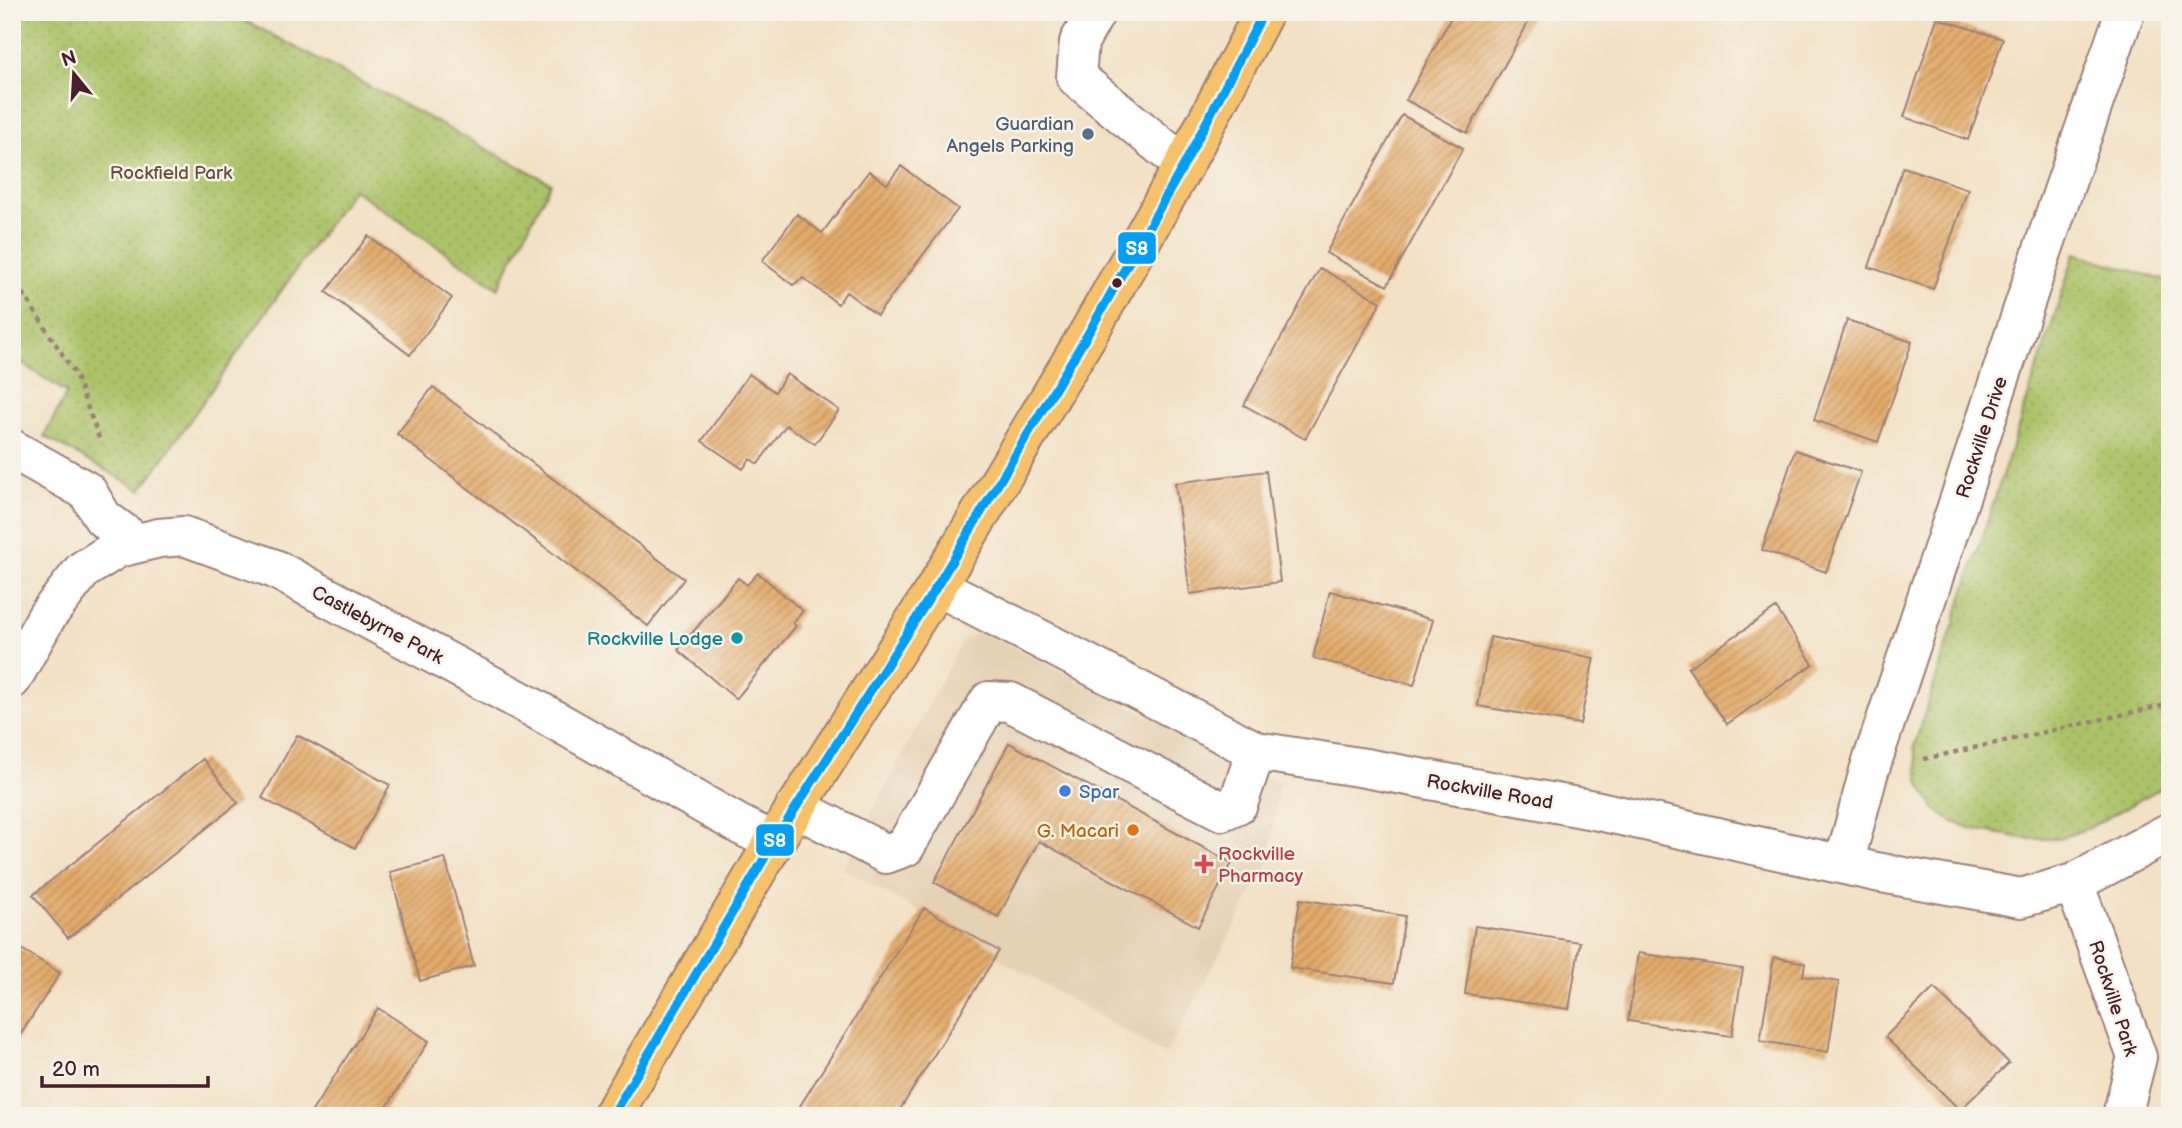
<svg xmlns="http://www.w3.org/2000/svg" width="2182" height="1128" font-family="'Balsamiq Sans',sans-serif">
  <defs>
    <pattern id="grass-dots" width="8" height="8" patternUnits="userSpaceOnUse" patternTransform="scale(1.75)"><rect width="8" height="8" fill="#aac267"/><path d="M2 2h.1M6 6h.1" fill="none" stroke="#94a65a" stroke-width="1.8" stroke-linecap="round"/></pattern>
    <pattern id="building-hatch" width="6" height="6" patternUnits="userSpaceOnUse" patternTransform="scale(1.75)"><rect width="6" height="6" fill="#e3ab6b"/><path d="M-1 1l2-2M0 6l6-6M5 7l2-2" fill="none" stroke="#ba8b58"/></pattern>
  </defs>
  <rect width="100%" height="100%" fill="#f7f3e8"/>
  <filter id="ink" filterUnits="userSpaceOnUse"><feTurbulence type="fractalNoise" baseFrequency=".0143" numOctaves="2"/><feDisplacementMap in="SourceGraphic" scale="14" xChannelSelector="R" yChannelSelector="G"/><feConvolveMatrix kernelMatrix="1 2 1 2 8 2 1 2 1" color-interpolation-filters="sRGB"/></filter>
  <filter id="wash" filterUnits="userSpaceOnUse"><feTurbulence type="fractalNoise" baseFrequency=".00686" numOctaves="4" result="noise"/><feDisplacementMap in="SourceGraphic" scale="28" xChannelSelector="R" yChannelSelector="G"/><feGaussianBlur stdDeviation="1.57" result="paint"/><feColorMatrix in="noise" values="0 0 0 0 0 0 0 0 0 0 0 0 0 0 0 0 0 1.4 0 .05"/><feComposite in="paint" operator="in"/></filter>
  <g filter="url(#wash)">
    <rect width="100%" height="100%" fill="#f2e1c5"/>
    <path fill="#e5d1b4" d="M982,631L1279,783L1269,861L1166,1055L843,868L962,641Z"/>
    <path fill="url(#grass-dots)" stroke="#7a7049" stroke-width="2" d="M12,12H229L551,183L498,288L353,189L141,490L44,436L67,393L12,357Z
      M2075,253L2170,282V783L2089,828L2058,839H2028L1973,829L1951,821L1934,808L1920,784L1914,746Z"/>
    <g id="blocks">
      <path fill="url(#building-hatch)" d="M1454,12H1534L1467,133L1406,100Z
        M1937,18L2003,39L1968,140L1904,117Z
        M1402,115L1463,148L1387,286L1326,253Z
        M901,166L958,209L877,315L846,292L838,304L803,278L793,285L762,261L797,214L822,233L869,171L887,184Z
        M1903,167L1968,189L1933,289L1869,267Z
        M368,236L452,298L410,355L326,292Z
        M1320,268L1381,302L1305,439L1244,405Z
        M1847,320L1912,342L1878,442L1814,420Z
        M749,374L775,392L787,374L839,410L815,444L786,425L758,464L750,459L743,469L702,441Z
        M433,387L684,579L648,626L397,434Z
        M1795,450L1861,472L1826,572L1762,550Z
        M1266,471L1280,582L1190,594L1175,483Z
        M758,573L803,611L793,623L796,626L736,699L678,650L738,578L747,585Z
        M1330,591L1433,620L1414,685L1313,658Z
        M1776,608L1813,664L1727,724L1688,668Z
        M1490,637L1594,658L1580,724L1478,706Z
        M297,735L390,785L355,848L262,798Z
        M1009,743L1232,863L1198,927L1039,841L998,917L934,882Z
        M203,759L238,803L68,938L33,895Z
        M445,858L474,966L420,981L390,872Z
        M1300,899L1405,916L1394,983L1290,968Z
        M924,908L999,951L896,1116H816L800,1106Z
        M1475,926L1580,942L1569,1009L1465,994Z
        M12,943L60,973L12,1048Z
        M1638,953L1743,969L1732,1036L1628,1021Z
        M1774,957L1805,963L1803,976L1839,982L1828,1052L1760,1041Z
        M1934,988L2009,1063L1960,1110L1885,1037Z
        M378,1008L429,1041L381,1116H309Z"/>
    </g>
  </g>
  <g filter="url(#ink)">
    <use href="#blocks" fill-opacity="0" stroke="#9e8078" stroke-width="2"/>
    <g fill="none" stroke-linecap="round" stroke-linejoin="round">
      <g stroke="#9e8078" stroke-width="42">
        <path id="minor" d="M1096,12L1079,42L1076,77L1184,165
          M12,449L87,491L103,518L136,542
          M937,586L1256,751L1365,768L1599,811L1876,872L2021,898L2074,883L2170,832
          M12,679L47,616L83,570L118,548L159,538L184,536L275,569L532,707L740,825L774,842
          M795,807L886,854L905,847L989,701L1010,702L1222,811L1238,804L1256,751
          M1844,864L1869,771L2039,261L2125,12
          M2074,883L2137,1057L2122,1116"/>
      </g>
      <g stroke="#9e8078" stroke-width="42">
        <path id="major" d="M612,1116L774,842L937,586L1089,332L1184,165L1264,12"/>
      </g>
      <path stroke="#9e8078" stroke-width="4.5" stroke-dasharray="5 5" stroke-linecap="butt" d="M12,276L75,374L101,443
        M1924,759L2170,704"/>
      <use href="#minor" stroke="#fff" stroke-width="38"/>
      <use href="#major" stroke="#f5c16b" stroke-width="38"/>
      <g stroke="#f7f3e8" stroke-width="14">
        <path id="bus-1" d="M612,1116L774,842L937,586L1089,332L1184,165L1264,12"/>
      </g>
      <use href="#bus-1" stroke="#049ff4" stroke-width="9"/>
    </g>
  </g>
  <circle fill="#5c6f8a" stroke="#f7f3e8" stroke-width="2.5" cx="1088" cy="134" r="7"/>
  <circle fill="#4a1f2b" stroke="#f7f3e8" stroke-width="2.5" cx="1117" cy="283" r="6"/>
  <circle fill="#0f9aa8" stroke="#f7f3e8" stroke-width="2.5" cx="737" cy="638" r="7"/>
  <circle fill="#3f7fe0" stroke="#f7f3e8" stroke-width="2.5" cx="1065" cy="791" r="7"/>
  <circle fill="#e8710a" stroke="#f7f3e8" stroke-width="2.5" cx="1133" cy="830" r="7"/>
  <path fill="#e0444e" stroke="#f7f3e8" stroke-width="2.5" d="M1200.5 853.5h7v7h7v7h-7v7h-7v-7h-7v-7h7z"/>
  <g text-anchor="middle" stroke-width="5" stroke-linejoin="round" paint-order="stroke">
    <g font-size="19" fill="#4e5e75" stroke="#f7f3e8" text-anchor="end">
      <text x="1074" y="130">Guardian<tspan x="1074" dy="22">Angels Parking</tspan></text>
    </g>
    <g font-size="19" fill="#67503d" stroke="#f7f3e8">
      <text x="171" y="179">Rockfield Park</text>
    </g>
    <g font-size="19" fill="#4a1f2b" stroke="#f7f3e8">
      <text transform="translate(1981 437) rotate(-72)" y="7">Rockville Drive</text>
      <text transform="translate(378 624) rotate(28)" y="7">Castlebyrne Park</text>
      <text transform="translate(1490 791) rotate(10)" y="7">Rockville Road</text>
      <text transform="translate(2114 998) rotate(72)" y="7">Rockville Park</text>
    </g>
    <g font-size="19" fill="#0d838f" stroke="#f7f3e8" text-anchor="end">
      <text x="723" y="645">Rockville Lodge</text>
    </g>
    <g font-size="19" fill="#366cbe" stroke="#f7f3e8" text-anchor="start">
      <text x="1079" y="798">Spar</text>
    </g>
    <g font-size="19" fill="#c56008" stroke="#f7f3e8" text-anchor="end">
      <text x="1119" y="837">G. Macari</text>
    </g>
    <g font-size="19" fill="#be3a42" stroke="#f7f3e8" text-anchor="start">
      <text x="1218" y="860">Rockville<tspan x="1218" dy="22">Pharmacy</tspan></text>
    </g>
  </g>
  <g stroke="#f7f3e8" stroke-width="2.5">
    <rect x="1117" y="231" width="40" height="34" rx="7" fill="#049ff4"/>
    <rect x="755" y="823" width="40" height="34" rx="7" fill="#049ff4"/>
  </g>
  <g font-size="19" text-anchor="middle" font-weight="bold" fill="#fff">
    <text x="1137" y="255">S8</text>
    <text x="775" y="847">S8</text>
  </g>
  <rect width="2182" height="1128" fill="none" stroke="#f7f3e8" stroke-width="42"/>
  <g transform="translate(74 74) rotate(342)" stroke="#f7f3e8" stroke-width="5" paint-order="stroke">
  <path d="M0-5L12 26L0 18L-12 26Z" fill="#4a1f2b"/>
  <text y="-10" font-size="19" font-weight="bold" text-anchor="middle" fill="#4a1f2b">N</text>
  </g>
  <path d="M42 1076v10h166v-10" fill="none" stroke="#4a1f2b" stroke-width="3.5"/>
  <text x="52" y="1076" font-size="21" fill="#4a1f2b" stroke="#f7f3e8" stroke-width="5" paint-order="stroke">20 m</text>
</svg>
